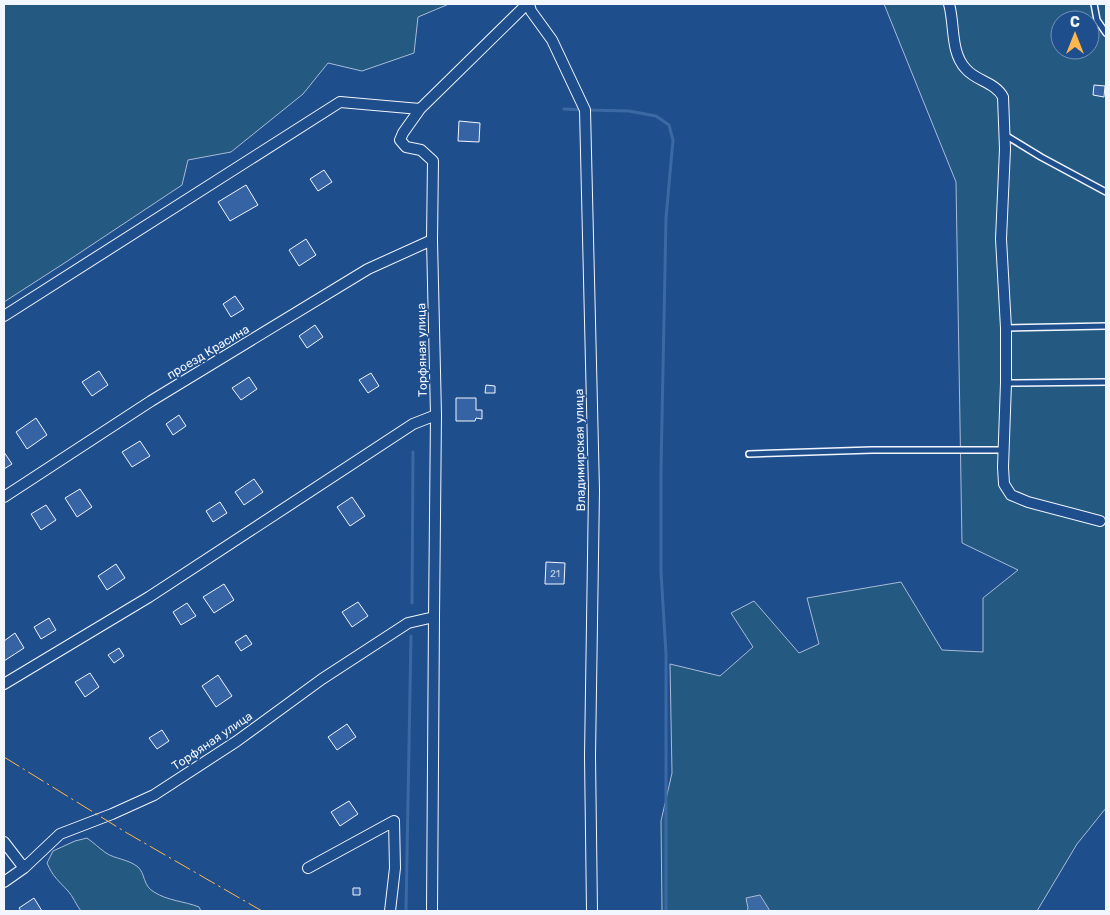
<svg xmlns="http://www.w3.org/2000/svg" width="1110" height="915" font-family="Rubik,sans-serif">
  <rect width="100%" height="100%" fill="#1f4e8c"/>
  <path fill="#245a82" stroke="#a8bbd7" fill-rule="evenodd" d="M4,4H449L418,17L414,53L362,71L328,63L303,94L231,152L188,160L182,185L66,262L4,302Z
    M884,4H1106V808L1077,844L1037,911H662L661,821L672,773L670,664L720,676L753,647L731,613L754,601L799,653L819,644L807,598L901,582L942,650L983,652V598L1018,570L962,543L956,182ZM1060,20H1090V50H1060Z
    M87,838C94,843 99,848 106,853C115,859 128,859 138,867C145,873 143,886 154,892C168,901 184,901 199,907L201,911H81C76,905 73,896 68,891C58,880 53,877 47,863L53,851L75,841Z"/>
  <path fill="#3b69a3" stroke="#a8bbd7" d="M760,895L770,911H747L748,908L746,898Z"/>
  <g fill="none" stroke-linecap="round" stroke-linejoin="round">
    <path stroke="#3b69a3" stroke-width="3" d="M564,109L582,110
      M588,110L629,111L656,116L669,125L673,140L666,218L661,470V572L666,654V911
      M412,603L413,452
      M406,911L411,636"/>
  </g>
  <path fill="#3563a3" stroke="#f2f6ff" d="M1094,85L1105,86L1104,97L1093,95Z
    M459,121L480,123L479,142L458,141Z
    M324,170L332,182L318,191L310,179Z
    M246,185L258,205L230,221L218,202Z
    M306,239L316,255L299,266L289,250Z
    M235,296L244,309L231,317L223,304Z
    M315,325L323,337L307,348L299,336Z
    M99,371L108,385L92,396L82,382Z
    M371,373L379,386L368,393L359,380Z
    M249,377L257,389L241,400L232,388Z
    M486,385L495,386V393H485Z
    M456,398H476V410H482V419L476,418L475,421H456Z
    M179,415L186,426L173,435L166,424Z
    M36,418L47,435L27,449L16,432Z
    M140,441L150,456L132,467L122,452Z
    M4,452L12,464L4,469Z
    M254,479L263,492L244,505L235,492Z
    M80,489L92,507L77,517L65,498Z
    M352,497L365,516L350,526L337,507Z
    M220,502L227,513L213,522L206,511Z
    M46,505L56,520L41,530L31,514Z
    M546,562L565,563L564,584H545Z
    M116,564L125,578L107,590L98,576Z
    M224,584L234,600L214,613L203,597Z
    M358,602L368,616L352,627L342,612Z
    M187,603L196,616L181,625L173,612Z
    M49,618L56,630L41,639L34,627Z
    M15,633L24,648L4,661V641Z
    M246,635L252,644L241,651L235,642Z
    M119,648L124,656L114,663L108,655Z
    M90,673L99,687L85,697L75,682Z
    M218,675L232,696L216,707L202,686Z
    M347,724L356,737L337,750L328,737Z
    M162,730L169,741L157,749L149,738Z
    M349,801L358,814L340,826L331,812Z
    M353,888H360V895H353Z
    M34,898L42,911H21L19,908Z"/>
  <g fill="none" stroke-linecap="round" stroke-linejoin="round">
    <g stroke="#f2f6ff" stroke-width="8">
      <path id="lane" d="M1094,4L1097,20L1106,33
        M1005,135L1041,157L1106,192
        M1006,328L1106,326
        M1006,383L1106,382
        M749,454L872,450H1004"/>
    </g>
    <g stroke="#f2f6ff" stroke-width="12">
      <path id="street" d="M529,4L531,11L552,40L585,110L594,490L590,756L592,911
        M949,4C955,25 950,52 966,69C976,81 995,82 1003,97L1005,149L1001,239L1006,328V383L1003,467L1004,484L1011,495L1028,502L1100,521
        M4,316L340,102L420,109
        M4,497L151,401L368,269L432,240
        M4,684L149,597L413,424L436,415
        M4,842L24,868
        M308,868L394,821L395,868L390,911
        M4,882L24,868L60,834L112,814L154,795L237,741L322,679L408,623L434,617L436,415L432,240L433,161L421,150L406,147L400,140L403,133L420,109L527,4
        M432,911L434,617"/>
    </g>
    <use href="#lane" stroke="#1f4e8c" stroke-width="5"/>
    <use href="#street" stroke="#1f4e8c" stroke-width="10"/>
    <path stroke="#ffb74d" stroke-width="1" stroke-dasharray="18 4 2.5 4" stroke-linecap="butt" d="M4,757L127,833L262,911"/>
  </g>
  <g text-anchor="middle" stroke-width="4" stroke-linejoin="round" paint-order="stroke">
    <g font-size="10" fill="#c3d1e8">
      <text x="555" y="577">21</text>
    </g>
    <g font-size="12" fill="#f2f6ff" stroke="#1f4e8c">
      <text transform="translate(422 350) rotate(-91)" y="4">Торфяная улица</text>
      <text transform="translate(208 352) rotate(-31)" y="4">проезд Красина</text>
      <text transform="translate(580 450) rotate(-91)" y="4">Владимирская улица</text>
      <text transform="translate(212 741) rotate(-34)" y="4">Торфяная улица</text>
    </g>
  </g>
  <rect width="1110" height="915" fill="none" stroke="#f2f6ff" stroke-width="10"/>
  <g transform="translate(1075 35)"><circle r="24" fill="#1f4e8c" stroke="#7391ba"/>
  <path d="M0-4L9 19L0 12L-9 19Z" fill="#ffb74d"/>
  <text y="-8" font-size="14" font-weight="bold" text-anchor="middle" fill="#f2f6ff">С</text>
  </g>
</svg>
